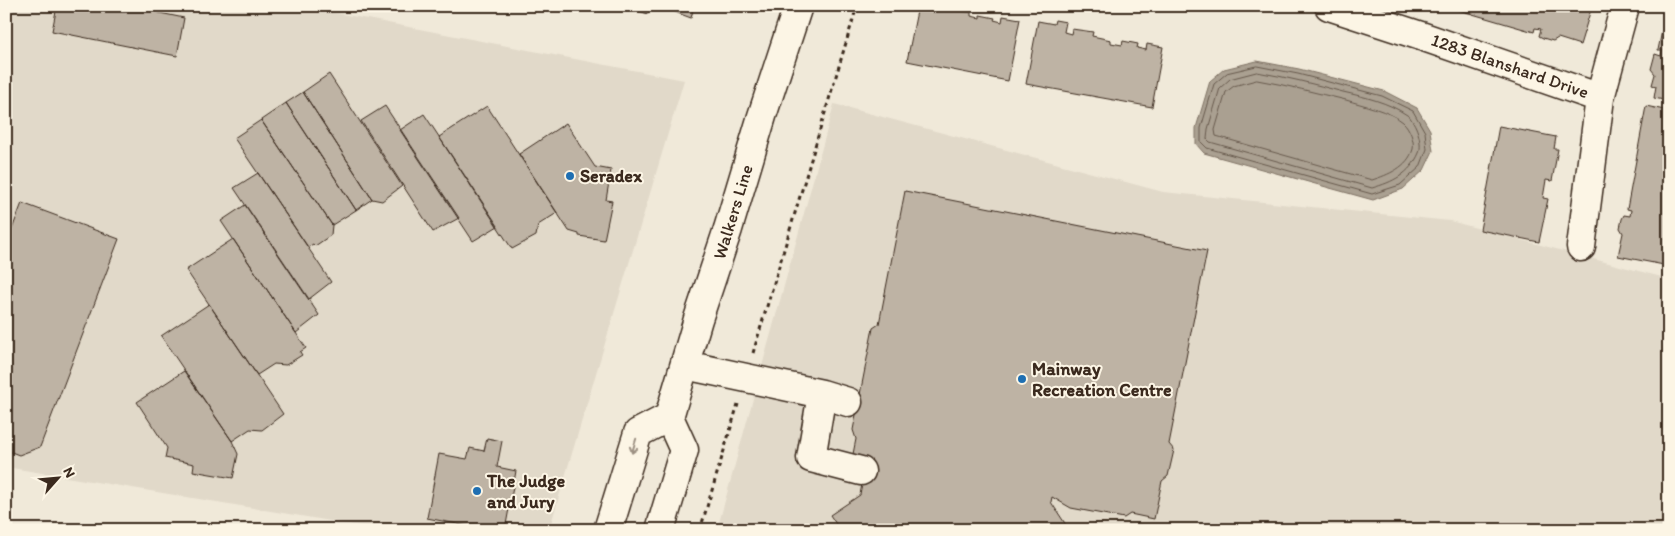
<svg xmlns="http://www.w3.org/2000/svg" width="1675" height="536" font-family="Itim,sans-serif">
  <rect width="100%" height="100%" fill="#f0e9d9"/>
  <filter id="ink" filterUnits="userSpaceOnUse"><feTurbulence type="fractalNoise" baseFrequency=".02" numOctaves="2"/><feDisplacementMap in="SourceGraphic" scale="10" xChannelSelector="R" yChannelSelector="G"/><feConvolveMatrix kernelMatrix="1 2 1 2 8 2 1 2 1" color-interpolation-filters="sRGB"/></filter>
  <g filter="url(#ink)">
    <path fill="#e1d9c9" d="M6,6H300L684,80L549,530H385L6,467Z
      M834,104L1163,192L1450,221L1669,279V530H717Z"/>
    <path fill="#aaa091" stroke="#7e7163" d="M1257,61L1299,69L1384,91L1417,108L1430,130L1433,151L1424,170L1403,189L1373,200L1204,153L1196,144V128L1210,81L1224,69Z"/>
    <g fill="none" stroke-linecap="round" stroke-linejoin="round">
      <path stroke="#67594c" stroke-width="1" d="M1257,66L1298,74L1382,96L1413,111L1425,132L1427,149L1420,167L1400,185L1372,194L1207,148L1201,142V128L1214,84L1227,73Z
        M1257,72C1286,77 1314,84 1343,92C1365,97 1388,102 1407,115C1416,121 1423,143 1419,153C1410,174 1393,182 1372,188L1210,142L1207,139L1208,129L1220,88L1230,79Z
        M1257,80C1287,85 1316,93 1346,100C1362,105 1390,111 1403,122C1409,127 1415,141 1413,149C1408,167 1388,175 1372,180L1216,136L1215,130L1226,92L1234,86Z"/>
    </g>
    <path fill="#beb3a4" stroke="#3b2a1e" d="M57,6H126L184,18L177,56L52,31Z
      M623,6H651L648,14Z
      M659,6H694L691,18Z
      M918,6H937L936,10L971,12V16L980,18V15L995,18L994,20L1002,22L1003,16L1020,19L1008,81L907,61Z
      M1445,6H1592L1580,45L1558,38L1553,41L1543,38L1539,36L1541,29L1535,28L1534,32Z
      M1055,20L1066,22L1064,32L1071,34L1072,29L1093,32L1092,36L1111,40V43L1122,45L1123,41L1138,44L1137,48L1146,50L1147,44L1163,47L1152,107L1026,84L1038,21L1054,24Z
      M1669,21V101L1654,98L1656,86L1652,85L1655,74L1651,69L1655,54L1661,56L1662,50H1658L1662,31L1666,32Z
      M329,74L402,186L382,201L372,199L303,92Z
      M303,92L372,199L356,210L286,103Z
      M286,103L356,210L332,225L261,120Z
      M385,106L459,218L433,232L361,121Z
      M487,106L557,213L538,225L536,236L512,249L439,137Z
      M1646,106L1669,111V266L1618,256L1623,233L1620,228L1622,219L1624,215L1630,216L1631,210L1627,209Z
      M424,114L498,226L473,241L400,130Z
      M261,120L332,225L331,235L315,246L313,244L308,247L234,138Z
      M566,123L595,167L611,170L606,200L612,201L604,240L579,236V234L569,231L519,154Z
      M1499,126L1556,137L1554,149H1558L1552,181L1546,180L1543,198L1548,199L1539,242L1480,230Z
      M258,173L331,282L309,299L234,188Z
      M905,191L1207,251L1169,444L1174,450L1168,476L1162,481L1154,519L1130,514L1124,518L1071,508L1052,497L1051,502L1068,528L1065,530H840L830,515L860,495L866,462L852,459L856,439L853,430L873,328L879,324Z
      M22,203L119,239L40,447L19,455L6,450V245Z
      M245,205L319,315L296,333L221,221Z
      M233,239L306,348L300,352L302,355L286,365L274,364L257,375L186,270Z
      M209,304L283,414L262,430L250,429L232,441L161,336Z
      M184,371L232,441L238,454L233,478L193,471L194,464L165,458L167,448L137,402Z
      M487,438L502,441L497,467L516,471L505,530H488L427,518L439,454L467,459L470,448L484,451Z"/>
    <g fill="none" stroke-linecap="round" stroke-linejoin="round">
      <g stroke="#3b2a1e" stroke-width="31">
        <path id="minor" d="M1329,6L1424,37L1600,98L1625,6
          M1581,247L1600,98
          M685,365L822,394L848,402
          M822,394L811,458L861,471"/>
      </g>
      <g stroke="#3b2a1e" stroke-width="31">
        <path id="major" d="M608,530L638,433L669,417
          M660,530L684,450L669,417L698,319L728,229L762,116L798,6"/>
      </g>
      <path stroke="#3b2a1e" stroke-width="3" stroke-dasharray="4 4" stroke-linecap="butt" d="M753,353L857,6
        M700,530L738,404"/>
      <use href="#minor" stroke="#fcf5e5" stroke-width="28"/>
      <use href="#major" stroke="#fcf5e5" stroke-width="28"/>
    </g>
    <defs><path id="oneway-shaft" d="M-6 0H5M1.5-3L5.5 0L1.5 3" fill="none" stroke-width="1.6" stroke-linecap="round" stroke-linejoin="round" transform="scale(1.25)"/></defs>
    <use stroke="#9c9082" href="#oneway-shaft" transform="translate(634 446) rotate(107)"/>
  </g>
  <g fill="#1f6fb2" stroke="#fcf5e5" stroke-width="2">
    <circle cx="570" cy="176" r="5"/>
    <circle cx="1022" cy="379" r="5"/>
    <circle cx="477" cy="491" r="5"/>
  </g>
  <g text-anchor="middle" stroke-width="4" stroke-linejoin="round" paint-order="stroke">
    <g font-size="18" fill="#3b2a1e" stroke="#fcf5e5">
      <text transform="translate(1510 66) rotate(19)" y="6">1283 Blanshard Drive</text>
      <text transform="translate(733 212) rotate(-73)" y="6">Walkers Line</text>
    </g>
    <g font-size="18" font-weight="bold" fill="#3b2a1e" stroke="#fcf5e5" text-anchor="start">
      <text x="580" y="182">Seradex</text>
      <text x="1032" y="375">Mainway<tspan x="1032" dy="21">Recreation Centre</tspan></text>
      <text x="487" y="487">The Judge<tspan x="487" dy="21">and Jury</tspan></text>
    </g>
  </g>
  <rect width="1675" height="536" fill="none" stroke="#fcf5e5" stroke-width="25"/>
  <rect x="12" y="12" width="1650" height="511" fill="none" stroke="#3b2a1e" stroke-width="2" filter="url(#ink)"/>
  <g transform="translate(58 478) rotate(63)" stroke="#fcf5e5" stroke-width="4" paint-order="stroke">
  <path d="M0-4L9 19L0 12L-9 19Z" fill="#3b2a1e"/>
  <text y="-8" font-size="14" font-weight="bold" text-anchor="middle" fill="#3b2a1e">N</text>
  </g>
</svg>
